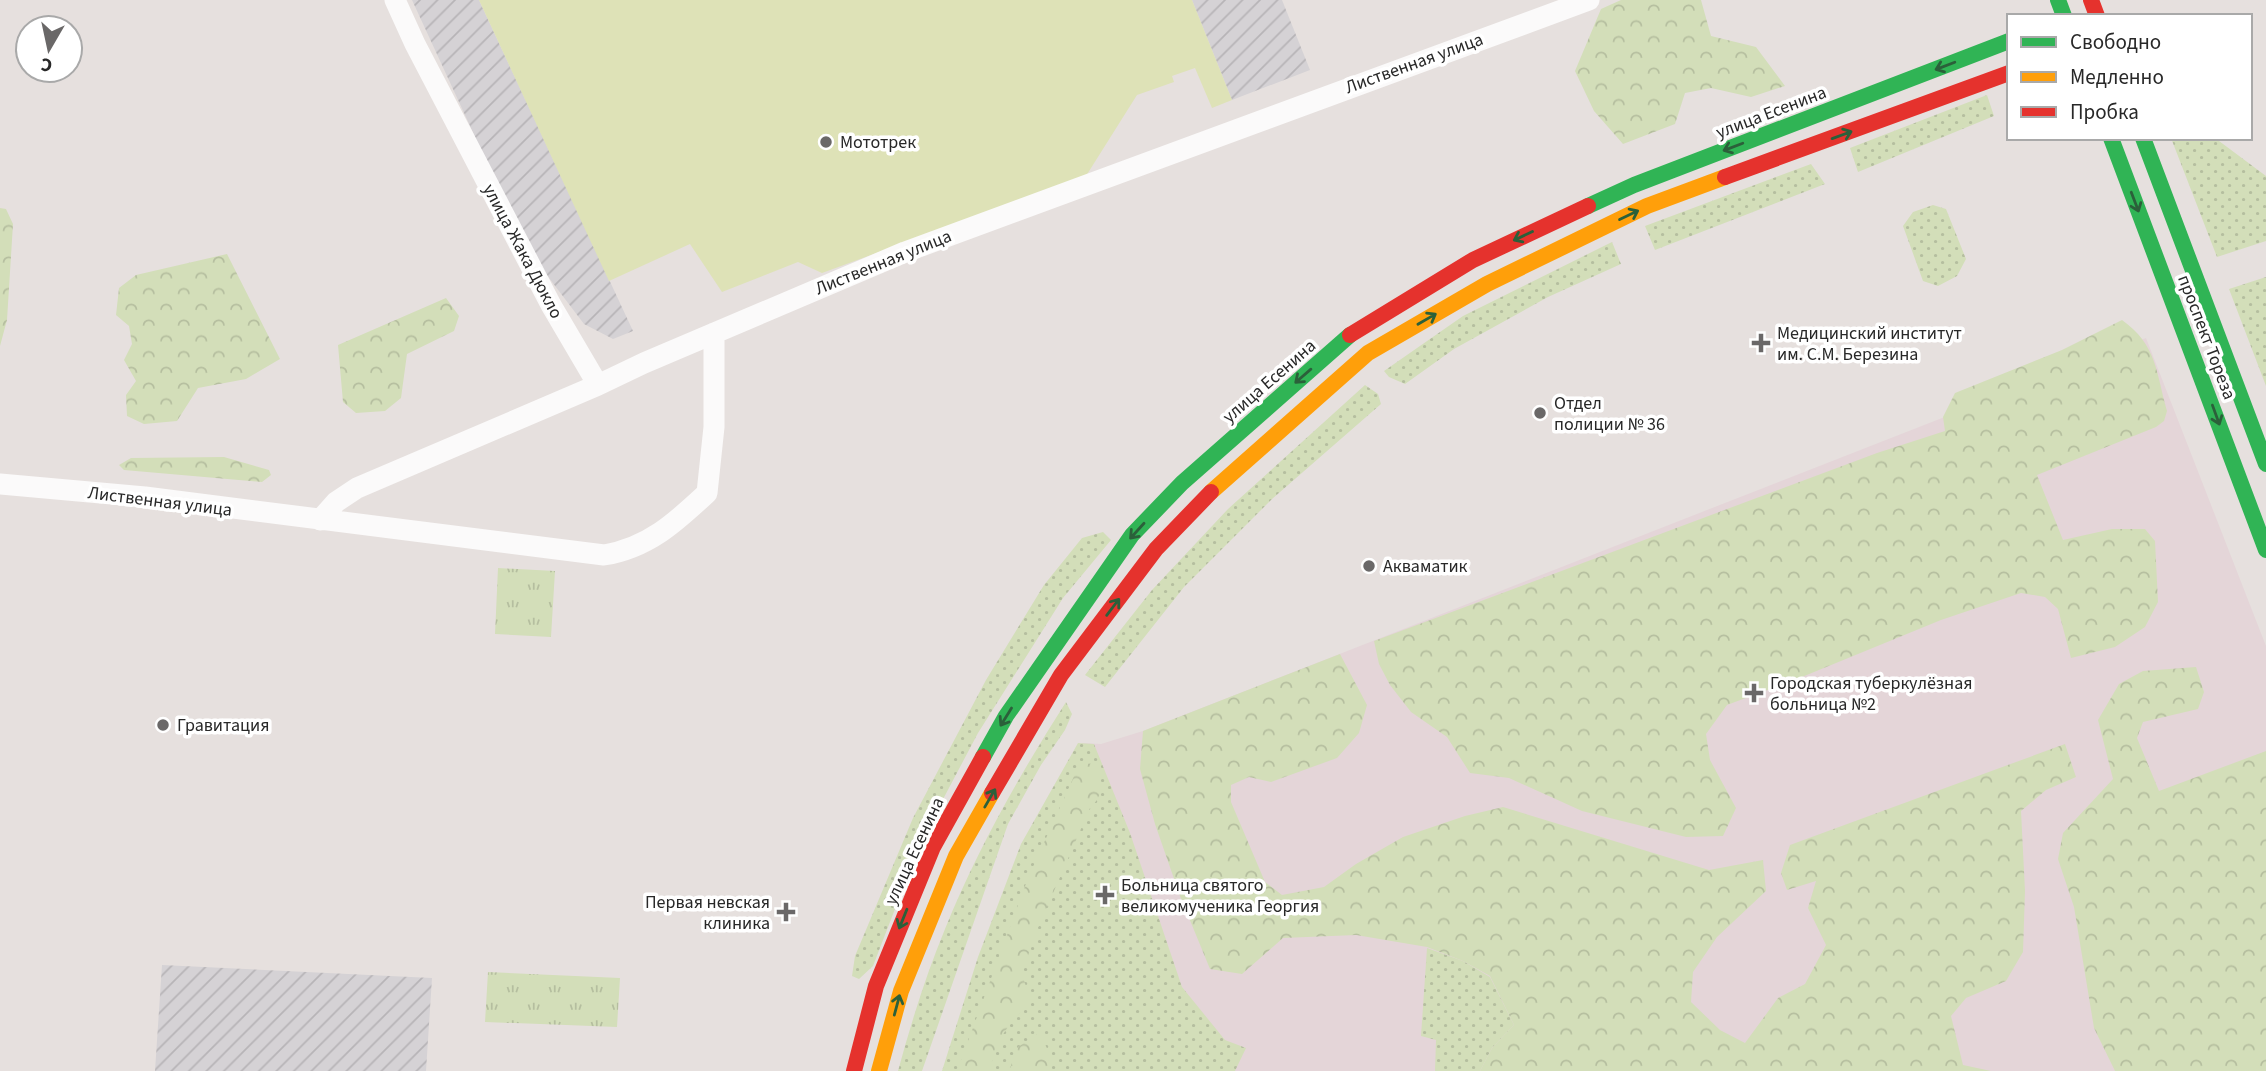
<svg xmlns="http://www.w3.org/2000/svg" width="2266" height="1071" font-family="'Source Sans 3',sans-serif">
  <defs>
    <pattern id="industrial-furrows" width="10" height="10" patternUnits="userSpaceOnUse" patternTransform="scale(1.75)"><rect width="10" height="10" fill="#d5d2d5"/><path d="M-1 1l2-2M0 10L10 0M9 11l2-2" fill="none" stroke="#b7b4b7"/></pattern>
    <pattern id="grass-dots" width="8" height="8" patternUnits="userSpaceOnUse" patternTransform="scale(1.75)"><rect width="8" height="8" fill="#d3deb9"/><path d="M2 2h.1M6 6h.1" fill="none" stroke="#b5be9f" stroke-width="1.8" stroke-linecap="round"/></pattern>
    <pattern id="forest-crowns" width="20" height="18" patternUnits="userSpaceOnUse" patternTransform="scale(1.75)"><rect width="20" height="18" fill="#d3deb9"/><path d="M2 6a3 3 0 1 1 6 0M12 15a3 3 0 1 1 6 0" fill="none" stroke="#b5be9f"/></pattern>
    <pattern id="park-tufts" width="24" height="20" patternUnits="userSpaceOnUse" patternTransform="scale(1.75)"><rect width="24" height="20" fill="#d3deb9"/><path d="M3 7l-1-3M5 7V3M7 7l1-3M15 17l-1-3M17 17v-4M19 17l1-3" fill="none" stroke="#b5be9f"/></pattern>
  </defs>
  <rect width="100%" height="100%" fill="#e6e0de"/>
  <path fill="url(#industrial-furrows)" d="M412,0H479L633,331L613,339L584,324L546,274L482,152Z
    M1192,0H1282L1310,70L1232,100Z
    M162,965L432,978L426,1071H155Z"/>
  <path fill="#e4d5d8" d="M2146,338L2266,646V1071H947L1082,743L1101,744L1143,731Z"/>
  <path fill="url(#grass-dots)" d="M1987,95L1994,116L1858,172L1850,148Z
    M2171,138H2215L2266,176V241L2217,257Z
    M1811,164L1825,184L1655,250L1645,226Z
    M1933,205L1946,209L1966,259L1957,276L1938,286L1923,281L1903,226L1913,212Z
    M1612,242L1621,264L1548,297L1454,349L1405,384L1389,377L1384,371L1463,316Z
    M2266,277V386L2229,289Z
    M1365,385L1378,394L1381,404L1272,499L1184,587L1105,687L1085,675L1152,590L1228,509Z
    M1103,532L1111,540L1063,598L978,733L922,839L873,966L859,979L852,976L855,956L913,818L986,680L1044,585L1082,538Z
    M1066,702L1072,714L1065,730L1041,765L1008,824L922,1071H898C911,1023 926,975 945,929C977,850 1020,774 1066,702Z
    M1078,743L1094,744L1130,833L1182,987L1225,1040L1246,1048L1235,1071H942L978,957L1021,844Z
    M1427,948L1463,961L1490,977L1514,1025L1492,1048L1480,1071H1435L1436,1040L1421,1036Z"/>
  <path fill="url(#forest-crowns)" d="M1621,0H1701L1711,36L1756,47L1785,86L1751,97L1711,88L1685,93L1675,124L1623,144L1594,111L1575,71L1601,9Z
    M0,208L6,209L13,224L7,320L0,346Z
    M227,254L280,359L246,379L198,388L177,421L144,424L127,416L126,395L136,381L124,360L132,344L129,326L116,315L119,288L136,275Z
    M446,298L459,316L454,331L407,354L401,398L385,411L356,413L343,402L338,345Z
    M2122,320C2157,345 2156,372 2167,411L2164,421L2156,427L2037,475L2063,540L2112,529H2145L2155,541L2158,602L2145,627L2115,647L2071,658L2058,609L2045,597L2021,593L1941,620L1797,679L1727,705L1706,734L1710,760L1736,808L1723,836L1686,837L1582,811L1509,778L1470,773L1447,737L1411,712L1390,685L1379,664L1374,641L1877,453L1945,431L1943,417L1955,393L2062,350Z
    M224,457L269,470L271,475L262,482L124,470L119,465L131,458Z
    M1340,654L1367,705L1359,733L1337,758L1271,782L1249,777L1231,785V802L1265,882L1282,895L1324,887L1356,864L1403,837L1465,816L1503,807L1709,870L1763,860L1766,891L1717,937L1693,972L1691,1002L1720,1030L1745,1043L1778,998L1805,984L1826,945L1808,908L1816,881L1787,890L1781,873L1790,845L2065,744L2076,777L2046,790L2021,811L2025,891L2023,952L2006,981L1966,998L1951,1016L1963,1065L1991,1071H1480L1492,1048L1514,1025L1490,976L1463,961L1427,947L1356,935L1283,938L1242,974L1210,969L1180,896L1155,824L1140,769L1143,731Z
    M2196,667L2204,692L2198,709L2143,722L2137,738L2159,791L2266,751V1071H2115L2094,1028L2074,907L2058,859L2063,833L2113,779L2098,720L2119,684L2143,671Z
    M1080,763L1095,764C1103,781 1104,795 1090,808L1034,937L1022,974L1031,1002C1008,1025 996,1038 990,1071H957L1028,878Z
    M1039,1033L1050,1054L1047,1071H1009L1018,1047Z"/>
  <path fill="url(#park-tufts)" d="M498,568L555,571L551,637L495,634Z
    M488,972L620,978L617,1027L485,1022Z"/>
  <path fill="#dee2b7" d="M479,0H1192L1232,100L1212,108L1195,68L1172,76L1174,82L1137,95L1086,176L822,273L798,262L722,292L690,244L609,281Z"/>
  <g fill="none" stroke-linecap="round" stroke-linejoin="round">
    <path stroke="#fbfafa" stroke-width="21" d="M395,0L415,44L551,305L598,385L644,363L905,252L1589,0
      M0,484L145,497L604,555C648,548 676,522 707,493L714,427V333
      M320,520L336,502L357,488L598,385"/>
    <path stroke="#30b455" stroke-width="16" d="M2058,0L2064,16
      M2111,138L2266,550
      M2143,138L2266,464
      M1588,206L1634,185L2009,41
      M983,757L1006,716L1132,535L1182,483L1350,335"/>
    <path stroke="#ff9f0a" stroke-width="16" d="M1211,492L1368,353L1487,284L1647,206L1725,177
      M879,1071L901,991L956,856L992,793"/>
    <path stroke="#e5322d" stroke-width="16" d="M2091,0L2097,16
      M1725,177L2009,73
      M1350,335L1473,260L1588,206
      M992,793L1061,675L1156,549L1211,492
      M854,1071L876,986L933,847L983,757"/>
  </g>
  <defs><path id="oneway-shaft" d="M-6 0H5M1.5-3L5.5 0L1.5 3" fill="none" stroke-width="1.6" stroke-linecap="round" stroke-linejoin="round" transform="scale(1.75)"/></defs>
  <g stroke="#2b603a">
    <use href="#oneway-shaft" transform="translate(1945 66) rotate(159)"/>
    <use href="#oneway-shaft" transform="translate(1842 135) rotate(-20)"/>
    <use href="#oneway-shaft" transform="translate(1733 147) rotate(159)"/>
    <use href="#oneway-shaft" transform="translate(2135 202) rotate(69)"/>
    <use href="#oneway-shaft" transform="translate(1629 215) rotate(-26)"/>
    <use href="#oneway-shaft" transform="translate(1523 236) rotate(155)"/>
    <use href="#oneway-shaft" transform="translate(1427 319) rotate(-30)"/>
    <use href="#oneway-shaft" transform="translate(1303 376) rotate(139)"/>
    <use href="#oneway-shaft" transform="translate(2216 415) rotate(70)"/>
    <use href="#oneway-shaft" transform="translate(1137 531) rotate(132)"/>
    <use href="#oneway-shaft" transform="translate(1113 607) rotate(-53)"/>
    <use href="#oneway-shaft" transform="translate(1006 717) rotate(122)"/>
    <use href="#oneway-shaft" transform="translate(990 798) rotate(-60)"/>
    <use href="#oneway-shaft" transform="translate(903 919) rotate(112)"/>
    <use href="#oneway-shaft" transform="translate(897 1005) rotate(-75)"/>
  </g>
  <g fill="#6a6868" stroke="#fff" stroke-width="2.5">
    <circle cx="826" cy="142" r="7"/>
    <path d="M1757.5 332.5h7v7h7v7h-7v7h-7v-7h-7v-7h7z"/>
    <circle cx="1540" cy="413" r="7"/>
    <circle cx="1369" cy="566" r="7"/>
    <path d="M1750.5 682.5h7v7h7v7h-7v7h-7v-7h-7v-7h7z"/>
    <circle cx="163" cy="725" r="7"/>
    <path d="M1101.5 884.5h7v7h7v7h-7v7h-7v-7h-7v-7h7z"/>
    <path d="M782.5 901.5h7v7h7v7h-7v7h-7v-7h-7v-7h7z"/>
  </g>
  <g text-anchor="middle" stroke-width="7" stroke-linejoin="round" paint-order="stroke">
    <g font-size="18" fill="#282828" stroke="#fff">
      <text transform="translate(1414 63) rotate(-20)" y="6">Лиственная улица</text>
      <text transform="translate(1771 112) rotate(-21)" y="6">улица Есенина</text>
      <text transform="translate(523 251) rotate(62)" y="6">улица Жака Дюкло</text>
      <text transform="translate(883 262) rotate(-22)" y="6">Лиственная улица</text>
      <text transform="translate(2207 337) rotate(69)" y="6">проспект Тореза</text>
      <text transform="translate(1269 381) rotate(-41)" y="6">улица Есенина</text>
      <text transform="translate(160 501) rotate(7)" y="6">Лиственная улица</text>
      <text transform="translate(914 851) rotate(-65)" y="6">улица Есенина</text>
    </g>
    <g font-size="18" fill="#282828" stroke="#fff" text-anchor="start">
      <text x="840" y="148">Мототрек</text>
      <text x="1777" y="339">Медицинский институт<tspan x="1777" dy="21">им. С.М. Березина</tspan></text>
      <text x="1554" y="409">Отдел<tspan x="1554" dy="21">полиции № 36</tspan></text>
      <text x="1383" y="572">Акваматик</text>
      <text x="1770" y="689">Городская туберкулёзная<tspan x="1770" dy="21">больница №2</tspan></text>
      <text x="177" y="731">Гравитация</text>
      <text x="1121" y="891">Больница святого<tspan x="1121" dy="21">великомученика Георгия</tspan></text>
      <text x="770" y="908" text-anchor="end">Первая невская<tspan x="770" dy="21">клиника</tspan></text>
    </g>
  </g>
  <rect x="2007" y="14" width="245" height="126" fill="#ffffff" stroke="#a9a9a9" stroke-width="2"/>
  <rect x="2021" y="37" width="35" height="10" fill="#30b455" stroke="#a9a9a9" stroke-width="2"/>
  <text x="2070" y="49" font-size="21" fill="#282828">Свободно</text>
  <rect x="2021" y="72" width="35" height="10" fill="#ff9f0a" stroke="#a9a9a9" stroke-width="2"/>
  <text x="2070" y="84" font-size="21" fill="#282828">Медленно</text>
  <rect x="2021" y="107" width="35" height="10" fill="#e5322d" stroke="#a9a9a9" stroke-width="2"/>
  <text x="2070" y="119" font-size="21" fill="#282828">Пробка</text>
  <g transform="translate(49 49) rotate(189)"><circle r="33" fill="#ffffff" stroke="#a9a9a9" stroke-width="2"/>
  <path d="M0-5L12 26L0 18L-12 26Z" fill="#6a6868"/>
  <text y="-10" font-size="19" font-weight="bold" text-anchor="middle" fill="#282828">С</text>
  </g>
</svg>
